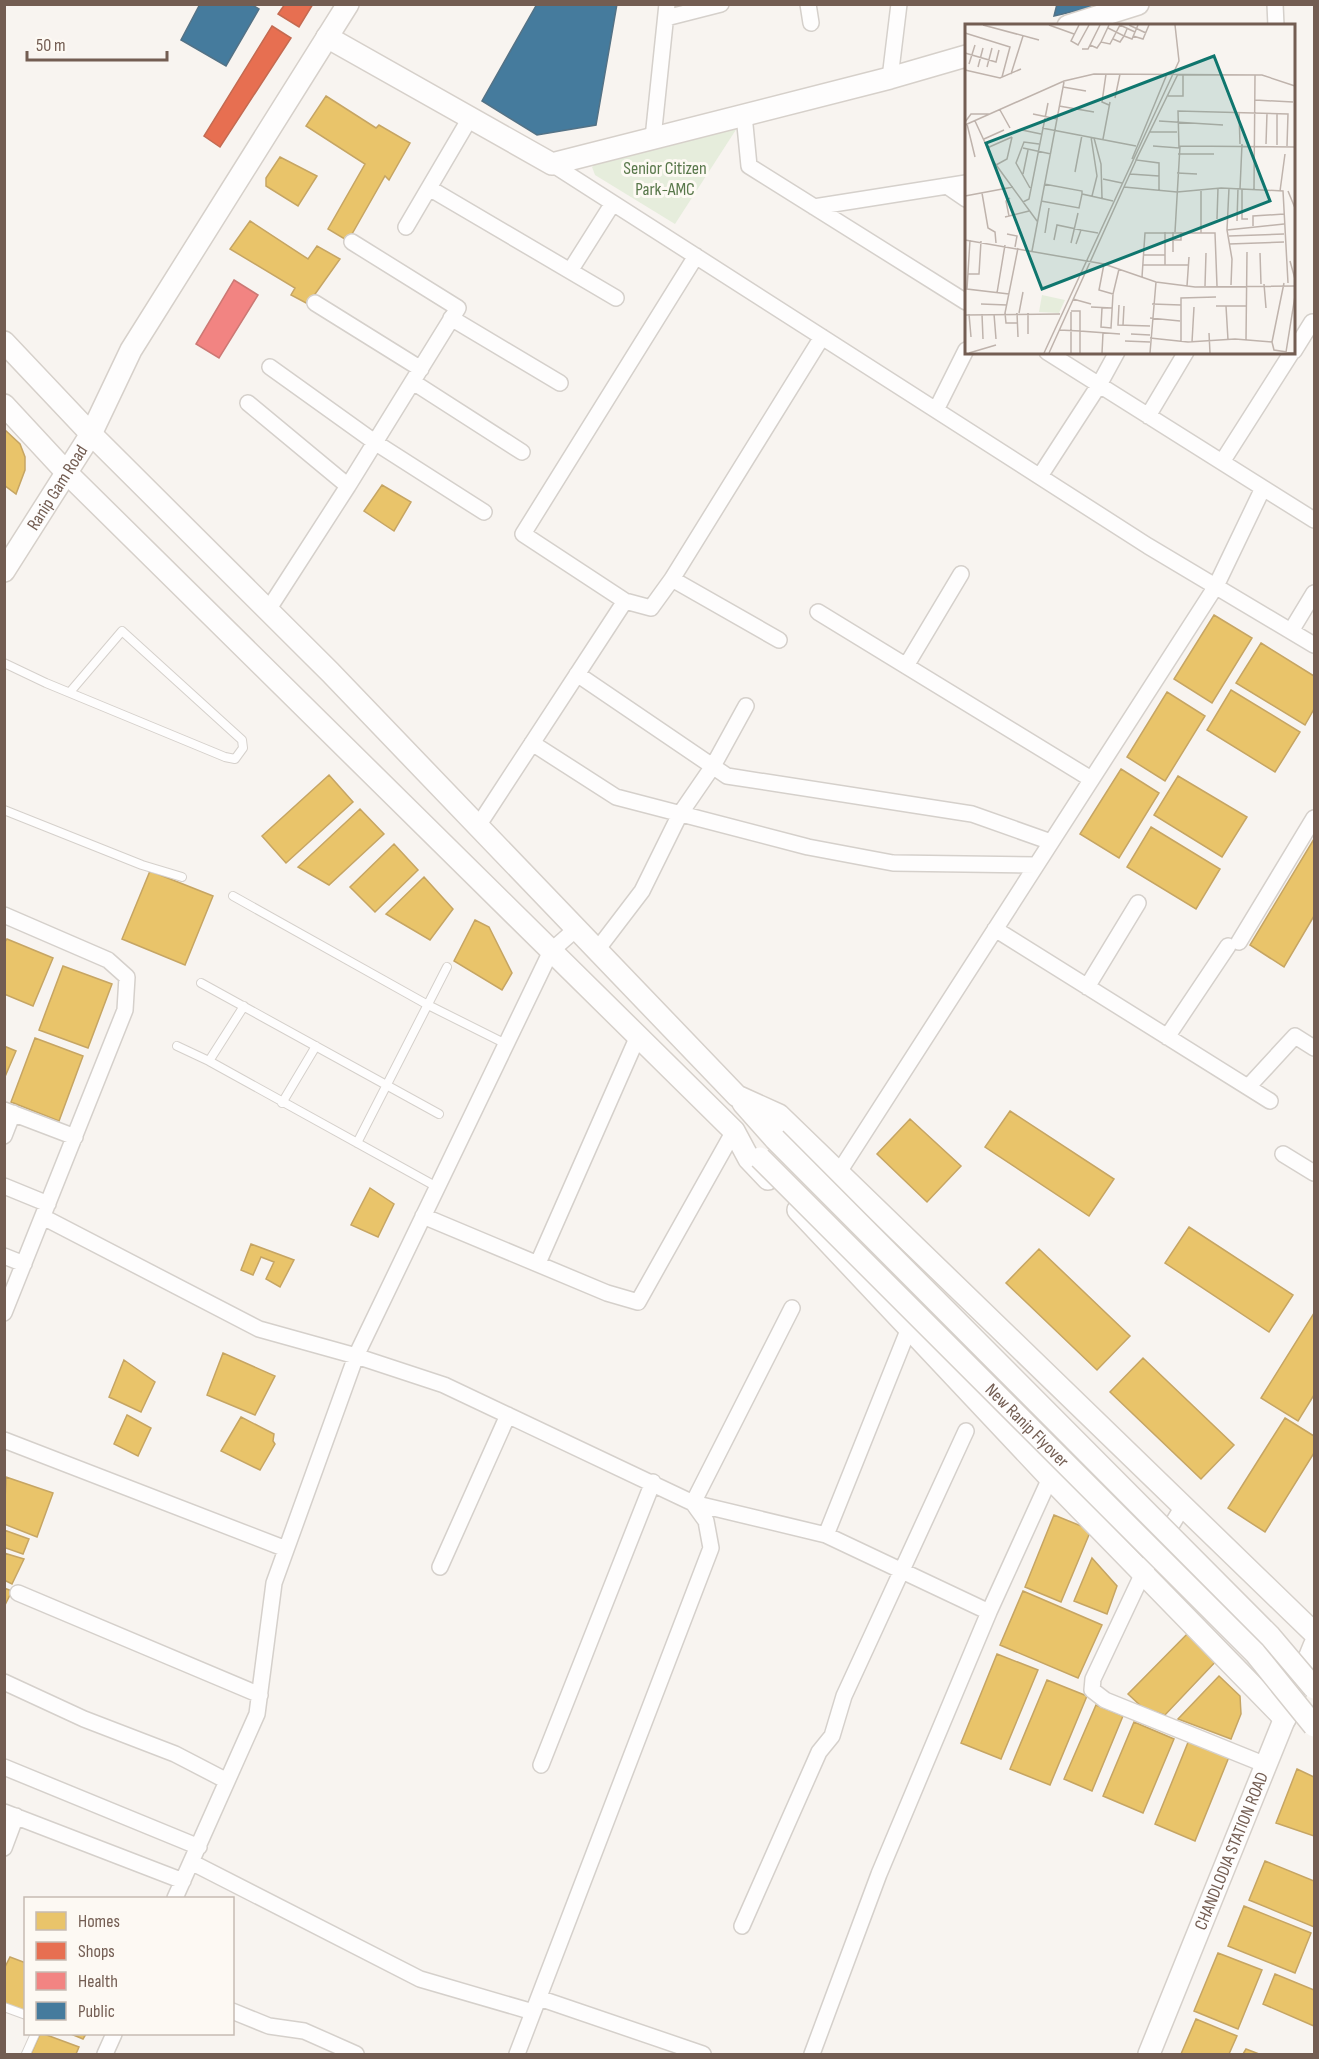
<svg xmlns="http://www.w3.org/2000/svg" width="1319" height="2059" font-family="'Sofia Sans Condensed',sans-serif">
  <rect width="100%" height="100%" fill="#f8f4f0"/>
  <path fill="#e6eddc" d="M739,125L675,224L595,175L592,167L598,161Z"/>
  <path fill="#e9c46a" stroke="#c6a563" stroke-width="1.5" d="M326,96L376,128L379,125L410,143L389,180L385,176L348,241L328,229L365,164L306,126Z
    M280,157L317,176L298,206L266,186V178Z
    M250,221L308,259L317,246L340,259L308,304L291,295L295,288L230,249Z
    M4,429L20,444L25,457V470L16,494L4,485Z
    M382,485L411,502L394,531L364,511Z
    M1214,615L1252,638L1212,703L1174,679Z
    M1261,643L1314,676V709L1305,725L1236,683Z
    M1231,690L1300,732L1275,772L1207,730Z
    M1167,692L1205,716L1165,781L1127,757Z
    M1121,769L1159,793L1119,858L1080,834Z
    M329,775L353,802L286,863L262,836Z
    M1178,776L1247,817L1222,857L1154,815Z
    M360,809L384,834L329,885L298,867Z
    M1151,827L1220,869L1196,909L1127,867Z
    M1314,839V916L1284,967L1250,945Z
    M394,844L418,870L375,912L350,887Z
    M150,871L213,896L185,965L122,939Z
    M424,877L453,909L430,940L386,914Z
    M475,920L489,927L512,973L502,990L454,961Z
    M7,939L53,958L33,1006L4,994V943Z
    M63,966L112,984L88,1048L39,1030Z
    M35,1038L83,1056L59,1121L11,1102Z
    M4,1046L16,1051L4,1079Z
    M1010,1111L1114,1179L1089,1216L985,1147Z
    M910,1119L961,1166L927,1202L877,1154Z
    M370,1188L394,1204L378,1237L351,1225Z
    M1189,1227L1293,1295L1269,1332L1165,1263Z
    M251,1244L294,1260L280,1287L266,1279L274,1262L261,1257L253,1275L241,1270Z
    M1039,1249L1130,1336L1097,1370L1006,1283Z
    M1314,1313V1395L1298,1421L1261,1398Z
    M223,1353L275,1376L255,1415L207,1395Z
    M1143,1358L1234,1445L1201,1479L1110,1392Z
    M124,1360L155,1382L141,1412L109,1397Z
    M127,1415L151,1428L138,1456L114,1444Z
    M241,1417L274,1434L273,1441L275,1444L260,1470L221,1451Z
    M1285,1418L1314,1436V1453L1265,1532L1228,1508Z
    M6,1477L53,1493L37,1537L4,1524Z
    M1054,1515L1091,1530L1061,1602L1025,1587Z
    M4,1530L29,1539L23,1554L6,1548L4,1550Z
    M4,1553L24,1559L12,1584L4,1580Z
    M1092,1558L1117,1586L1107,1614L1074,1601Z
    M4,1588L12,1591L4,1607Z
    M1023,1591L1102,1625L1078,1678L1000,1645Z
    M1192,1629L1219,1658L1165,1715L1142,1707L1128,1694Z
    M997,1654L1038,1670L1001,1759L961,1743Z
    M1219,1676L1240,1696L1241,1714L1231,1739L1178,1719Z
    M1047,1680L1087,1696L1050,1785L1010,1769Z
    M1096,1705L1123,1716L1092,1791L1064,1779Z
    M1134,1722L1174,1739L1143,1813L1103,1796Z
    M1191,1735L1231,1752L1195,1841L1155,1824Z
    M1297,1769L1314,1777V1836L1276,1823Z
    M1265,1861L1314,1881V1927L1249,1900Z
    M1244,1906L1311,1933L1295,1973L1228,1946Z
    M1218,1953L1262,1970L1238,2029L1194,2011Z
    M10,1957L26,1963V2014L4,2005V1969Z
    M1275,1974L1314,1990V2026L1263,2004Z
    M1196,2019L1237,2036L1229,2054H1181Z
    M40,2034H44L79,2047L76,2054H31Z
    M71,2034H86L83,2039Z
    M1246,2049L1259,2054H1243Z"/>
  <path fill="#e76f51" stroke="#c46a51" stroke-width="1.5" d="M285,4H313L299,27L278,14Z
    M272,26L291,38L220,147L204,136Z"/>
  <path fill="#f28482" stroke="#cc7874" stroke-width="1.5" d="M234,280L258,295L219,358L196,344Z"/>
  <path fill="#457b9d" stroke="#537286" stroke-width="1.5" d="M200,4H251L259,9L226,66L181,40Z
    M537,4H617L596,125L537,135L482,101Z
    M1057,4H1106L1054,16Z"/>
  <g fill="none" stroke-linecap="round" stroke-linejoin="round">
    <g stroke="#d5d0cb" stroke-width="10">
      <path id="lane" d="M4,663L46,683L225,757L235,759L243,748L242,740L122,631L70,692
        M4,810L142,865L182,877
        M233,896L428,1005L506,1044
        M201,983L439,1114
        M177,1046L209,1061L437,1187
        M209,1061L244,1006
        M282,1103L316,1046
        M357,1143L447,967
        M4,2007L26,2015
        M26,2054L35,2034"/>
    </g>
    <g stroke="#d5d0cb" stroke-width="18">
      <path id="street" d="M808,4L811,23
        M1275,4L1276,26
        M666,18L721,4
        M890,78L899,4
        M744,115L749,166L966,302
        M653,138L667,4
        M552,164L1148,546L1314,645
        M947,186L966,199
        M429,188L616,298
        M814,207L966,183
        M406,227L470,118
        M570,271L613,203
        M315,303L421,369
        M451,318L560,383
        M1294,351L1312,322
        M1047,352L1314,520
        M270,367L376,443L484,512
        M413,382L522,452
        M248,403L348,486L268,610
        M936,410L966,350
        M1148,416L1186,352
        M1222,462L1292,352
        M1040,476L1099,385L1117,352
        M348,486L458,308L352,242
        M672,579L779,640
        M625,601L651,608L672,579L822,337
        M818,612L1091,779
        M1291,631L1314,593
        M906,666L961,574
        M577,674L727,776L972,814L1051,842
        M532,743L616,797L808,847L893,863L1036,865
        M478,826L625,601L523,534L696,256
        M4,915L108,960L127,977L125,1010L4,1313
        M995,929L1270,1101
        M1239,942L1314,818
        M597,950L642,891L680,814L713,766L746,706
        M1087,987L1138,903
        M1167,1037L1228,946
        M1248,1087L1295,1036L1314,1048
        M4,1110L75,1137
        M4,1136L13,1113
        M1283,1154L1314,1173
        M839,1172L1216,586L1263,488
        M4,1186L48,1204
        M423,1216L607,1293L638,1302L734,1131
        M43,1217L259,1329L356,1356L444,1385L693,1503L706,1521L711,1548L517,2054
        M4,1256L24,1264
        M538,1263L638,1036
        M792,1308L693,1503L826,1535L989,1612L879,1874L812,2054
        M4,1440L286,1549
        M1183,1506L1143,1573L1093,1679L1092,1690L1105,1700L1266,1765
        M826,1535L909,1328
        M440,1567L508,1415
        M18,1593L260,1695
        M989,1612L1050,1478
        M4,1682L84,1719L175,1754L227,1781
        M541,1765L653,1482
        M4,1767L199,1847
        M4,1812L183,1881
        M4,1848L16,1816
        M191,1862L420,1979L533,2012
        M175,1898L257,1714L274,1583L356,1356L551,951L576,929
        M742,1926L819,1752L832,1736L844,1696L966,1431
        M539,1998L703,2054
        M232,2011L269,2026L304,2031L356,2054
        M105,2054L114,2034"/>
    </g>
    <g stroke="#d6d0ca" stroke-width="24">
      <g id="secondary">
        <path d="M1068,26L1138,4"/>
        <path d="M327,37L552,164L890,78L966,56"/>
        <path d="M4,342L91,434L330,672L737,1096L779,1115L1314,1633"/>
        <path d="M4,405L68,474L734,1131L749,1159L768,1179"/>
        <path id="s1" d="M4,571L91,434L131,350L348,4"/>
        <path d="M743,1103L775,1139"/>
        <path d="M798,1210L1050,1478L1285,1719"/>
        <path id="s2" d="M1149,2054L1314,1646"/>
      </g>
    </g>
    <use href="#lane" stroke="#fefdfd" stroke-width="8"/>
    <use href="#street" stroke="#fefdfd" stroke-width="15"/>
    <use href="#secondary" stroke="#fefdfd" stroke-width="21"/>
    <g stroke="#d6d0ca" stroke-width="24" stroke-linecap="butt">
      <g id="secondary-bridge">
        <path d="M775,1139L1270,1636L1314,1688"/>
        <path id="s3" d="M760,1158L1255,1653L1314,1726"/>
      </g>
    </g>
    <use href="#secondary-bridge" stroke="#fefdfd" stroke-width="21"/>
  </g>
  <g text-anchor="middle" stroke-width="6" stroke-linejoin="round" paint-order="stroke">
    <g font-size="18" fill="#59784b" stroke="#fdf9f3">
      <text x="665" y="174">Senior Citizen<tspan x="665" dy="21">Park-AMC</tspan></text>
    </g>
    <g font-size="18" fill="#735d52" stroke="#fdf9f3">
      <text dy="6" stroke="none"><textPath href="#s1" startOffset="99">Ranip Gam Road</textPath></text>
      <text dy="6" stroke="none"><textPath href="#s3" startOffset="378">New Ranip Flyover</textPath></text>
      <text dy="6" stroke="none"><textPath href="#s2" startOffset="219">CHANDLODIA STATION ROAD</textPath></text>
    </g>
  </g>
  <g transform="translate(965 24)">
    <rect width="330" height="330" fill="#f8f4f0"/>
    <path d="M77,271L100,276L94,289L74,288Z" fill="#e6eddc"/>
    <path fill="none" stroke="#bfb3ac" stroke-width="1.5" d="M18,1L74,16M84,1L109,10M114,1L106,17L113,21L124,1M164,1L181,9M143,4L159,12L162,5M0,9L45,23L37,53M168,12L178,15L184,1M148,15L155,18L159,12L167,15L173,1M136,18L144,1M125,21L132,24L136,18L145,20L155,1L170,8M117,25H123L135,1M0,29L31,38L34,26M4,40L10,21M13,43L18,24M22,43L27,24M0,46L35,54L56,45M46,50L58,12M141,50L137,78L144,81M98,63L121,67M203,72H218V50M150,74L155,50M290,76L328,78M94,82L129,88M35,86L45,104M274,88L275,120M68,90L92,95M10,97L29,138L72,197M194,97L258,101M0,98L6,90H24M2,100L10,133M0,101L99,57L129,50L297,51L330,62M77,104L171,122M57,106L76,110M185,108H212M126,113L132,152L127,172M129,114L136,140L137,174M19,115L39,106M138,115L145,78M301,120L302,89M312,121V90M188,122L214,124L213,87L323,90L322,122M22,124L47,113M58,124L86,130M213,130H249M167,135L202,50M31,141L42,135L47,113M110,148L117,111M212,149L232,150M58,150L63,126M165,150L194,152M138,155L157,159M79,160L117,167V170M159,163L212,168L256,164L318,167L323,259M65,164L51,139L59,118L74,120M264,164L262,206L267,235L266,261M275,165L277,120M277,165V195H283M289,165L290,51M194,166V139L171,136L213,50M315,167L320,130M323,167L330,184M17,169L23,204L30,208L31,219M0,172L48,163M76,177L114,184L117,170L148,177M58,178L64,175L83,79M44,192L41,177L45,174M40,193L64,187M252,195L253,164M272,197L273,164M288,202V192L319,190M262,206L319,200M200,208V241M210,208L215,122L330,123M80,209L84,184M236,209V167M42,210L52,212L50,223M264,212L319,210M0,216L139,240L191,258L230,263L330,262M5,216L2,265L44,270M89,216L92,201L116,206M200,216H216V208M106,219L113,189M111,220L116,206L133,209M264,220L319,218M67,227L99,58M208,228V208M295,229L296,260M178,231H200M325,237L330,255M139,240L134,266L148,270L154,245M178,241H224M3,250H14L16,217M177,253L180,209H250L252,262M299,260L301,284M222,262L224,233M240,262L241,229M32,269L40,221M108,275L126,280M16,280L42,281M187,280L216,281M154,281L153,301L185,302M251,282H282M261,282L263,316M126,283L147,284M137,284L136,303L146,304L148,270M106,287H115V307L155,310M52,289L53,313M54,289L58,268M63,289V310M4,290L6,313M17,290L18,315M29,290L31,315M0,291L95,290M185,294L215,297M53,299H41L40,289L53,224M158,301L159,282M94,306L115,307V329M244,309L245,329M166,310L185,311M185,314L223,318L270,315L307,318L309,326L329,329M281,316L282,228M160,317L185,318M216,318V274L251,273M227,318L229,283M307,318L319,259M321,328L330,272M4,329L31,321M79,329L214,37L210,1M84,329L173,132M106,329V288M137,329L138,309M185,329L191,258"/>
    <path fill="#0f766e" fill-opacity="0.15" stroke="#0f766e" stroke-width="3" d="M249,32L305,177L77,265L21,119Z"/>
    <rect width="330" height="330" fill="none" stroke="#735d52" stroke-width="3"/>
  </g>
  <rect width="1319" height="2059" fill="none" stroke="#735d52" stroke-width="12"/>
  <rect x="24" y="1897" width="210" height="138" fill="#fdf9f3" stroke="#c6bbb3" stroke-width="1.5"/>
  <rect x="36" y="1912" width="30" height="18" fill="#e9c46a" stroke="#c6bbb3" stroke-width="1.5"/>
  <text x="78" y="1927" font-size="18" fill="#735d52">Homes</text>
  <rect x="36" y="1942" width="30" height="18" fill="#e76f51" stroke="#c6bbb3" stroke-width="1.5"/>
  <text x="78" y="1957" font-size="18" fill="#735d52">Shops</text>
  <rect x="36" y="1972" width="30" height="18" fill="#f28482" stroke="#c6bbb3" stroke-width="1.5"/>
  <text x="78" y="1987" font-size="18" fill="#735d52">Health</text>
  <rect x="36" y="2002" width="30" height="18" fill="#457b9d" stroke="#c6bbb3" stroke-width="1.5"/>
  <text x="78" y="2017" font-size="18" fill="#735d52">Public</text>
  <path d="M27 51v9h140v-9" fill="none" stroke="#735d52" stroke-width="3"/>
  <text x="36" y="51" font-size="18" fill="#735d52" stroke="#fdf9f3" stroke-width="4.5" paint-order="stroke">50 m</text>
</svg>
